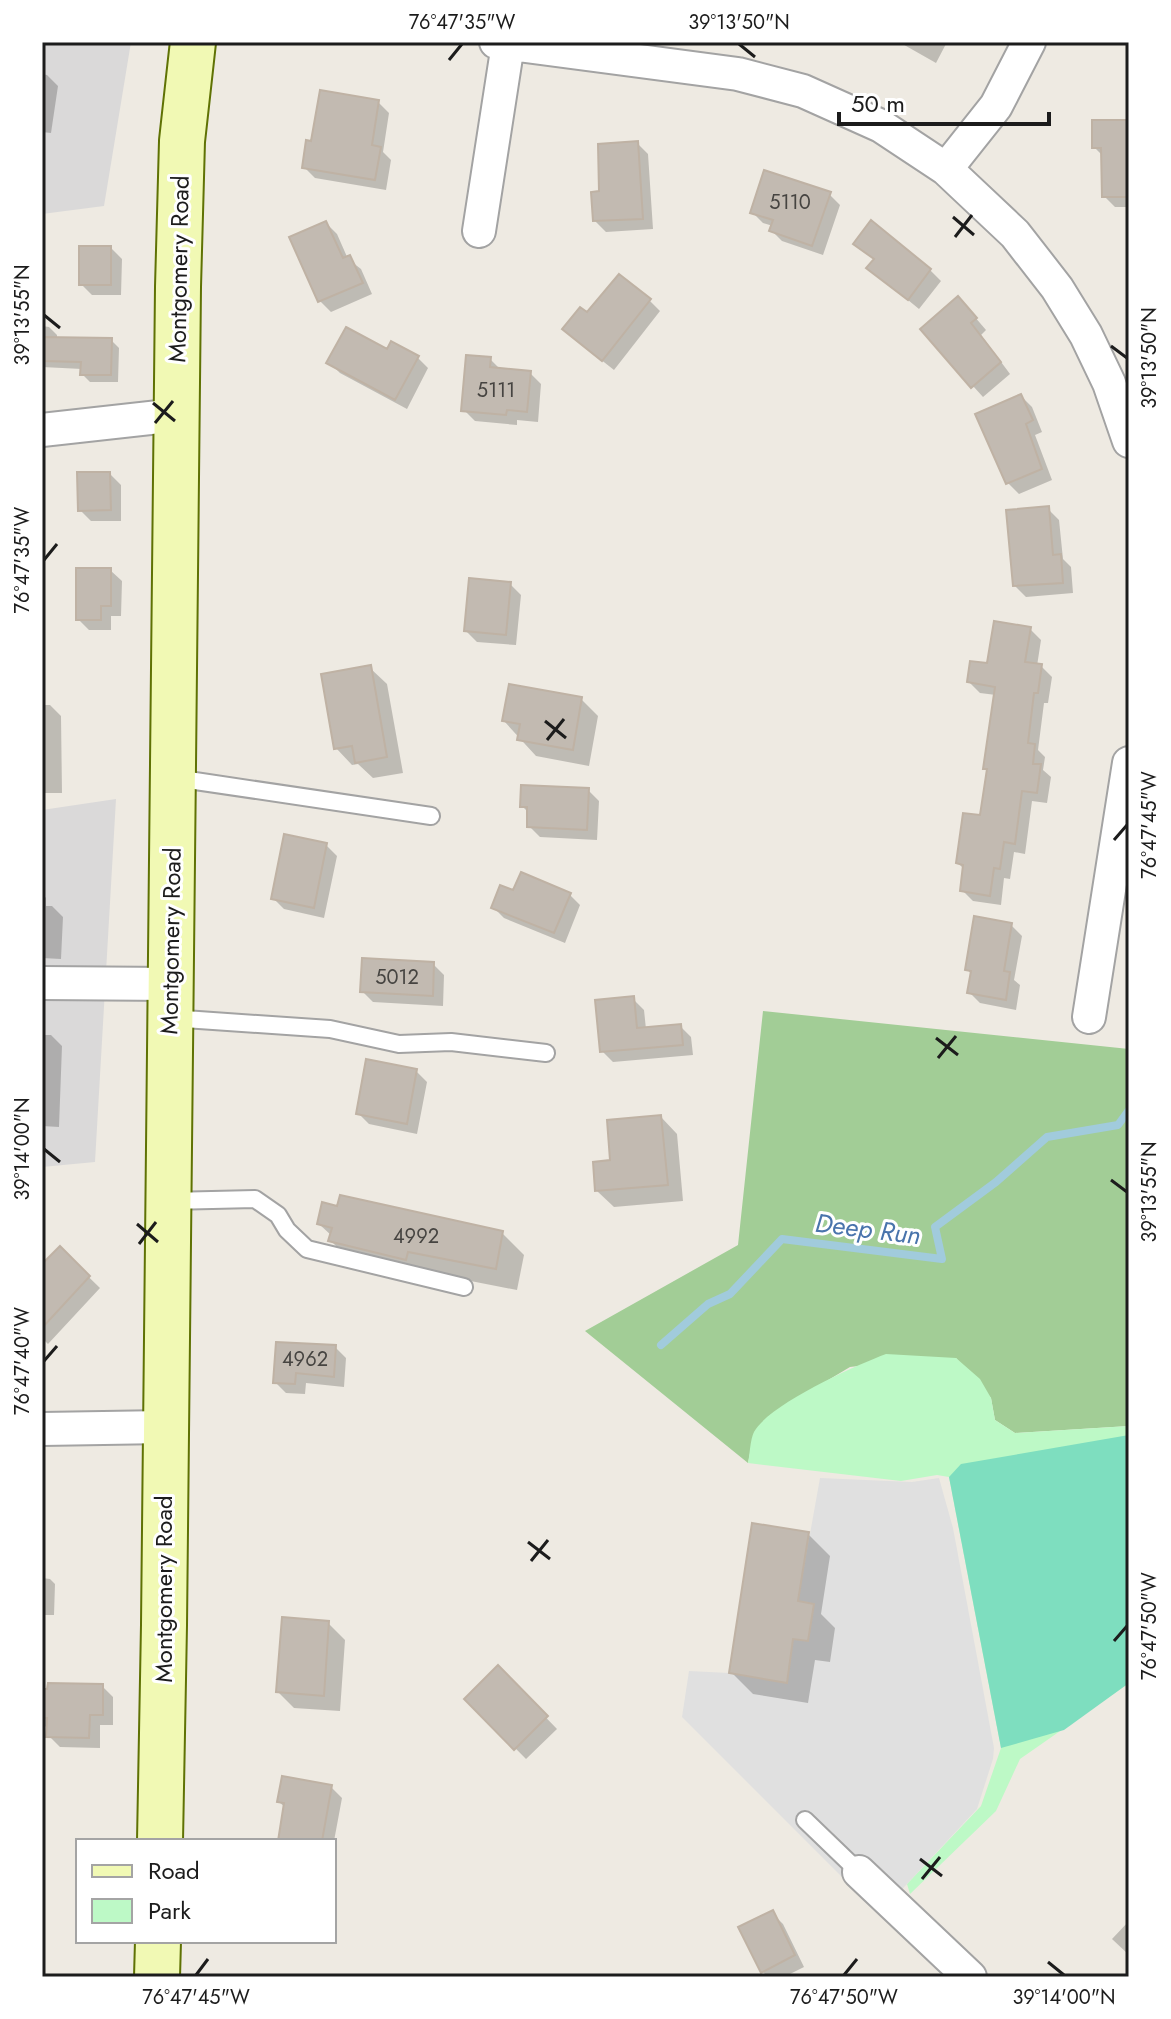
<svg xmlns="http://www.w3.org/2000/svg" width="1171" height="2019" font-family="Jost,sans-serif">
  <rect width="100%" height="100%" fill="#eeeae2"/>
  <path fill="#dad9d9" d="M42,42H131L104,206L42,214Z
    M116,799L95,1162L42,1167V810Z"/>
  <path fill="#a2cd96" d="M763,1011L1129,1049V1426L1015,1433L995,1420L991,1398L956,1358H924L850,1367L773,1413L754,1433L748,1463L585,1331L738,1245Z"/>
  <path fill="#bdf9c6" d="M886,1354L956,1358L980,1379L991,1398L995,1420L1015,1433L1129,1426V1683L1020,1759L996,1811L910,1894L907,1884L981,1806L1001,1748L949,1477L937,1475L901,1481L748,1463C750,1454 750,1440 754,1432C768,1405 856,1365 886,1354Z"/>
  <path fill="#7edebf" d="M1129,1435V1683L1064,1730L1001,1748L949,1477L961,1464Z"/>
  <path fill="#e0e0e0" d="M820,1478L912,1482L939,1478L953,1528L994,1748L993,1759L977,1809L879,1914L682,1717L689,1671L729,1673L787,1682L793,1639L808,1641L814,1605L798,1601Z"/>
  <path fill="#0003" d="M899,42H947L936,63Z
    M42,74L47,75L58,86L51,133L42,132Z
    M378,102L389,113L383,152L391,160L386,190L315,178L304,167L313,143Z
    M1129,122V207H1115L1104,196V157L1094,147Z
    M637,143L648,154L653,229L606,232L595,221L601,193Z
    M829,194L840,205L823,255L782,241L771,230L773,226L763,223L752,212Z
    M326,223L337,234L348,259L361,269L372,294L331,312L320,301Z
    M856,243L930,270L941,281L919,309L869,268L875,260Z
    M111,248L122,259L121,295H92L81,284Z
    M649,300L660,311L614,370L576,340L587,315Z
    M968,309L986,330L981,335L1010,374L983,397L973,386Z
    M42,326L49,327L57,335V340H111L119,348L118,382H90L82,374V369L42,367Z
    M388,352L418,358L428,368L407,409L340,373L329,362Z
    M490,359L501,370L530,373L541,384L538,422L517,420V425L475,421L464,410Z
    M1021,396L1032,407L1042,432L1035,435L1052,480L1019,494L1008,483L978,415Z
    M110,474L121,485V521H91L80,510Z
    M1048,509L1059,520L1063,559L1071,567L1073,593L1026,597L1015,586Z
    M110,570L122,581L121,616H111V630H89L78,619Z
    M510,584L521,595L516,645L477,642L466,631Z
    M1030,629L1041,640L1037,666H1041L1052,677L1048,703H1044L1038,750L1045,757L1043,770L1051,777L1047,803L1032,801L1025,854L1014,852L1010,879L1004,878L1001,905L973,901L962,890L964,869L958,863L982,817L989,771L986,768L996,695L980,693L969,682Z
    M370,668L387,684L403,773L373,778L358,764L352,765L336,748Z
    M581,699L598,716L589,766L536,756L504,721Z
    M42,705H50L61,716L62,793H42Z
    M588,790L599,801L597,840L540,837L529,826V813L522,806Z
    M326,845L337,856L324,918L284,909L273,898Z
    M42,893L46,898V906H52L63,917L61,959L42,958Z
    M514,893L569,894L580,905L565,943L504,918L493,907Z
    M1011,925L1022,936L1014,980L1020,985L1016,1010L980,1003L969,992L972,975L967,969Z
    M433,964L444,975L443,1006L373,1002L362,991Z
    M633,999L644,1010L646,1029L680,1026L691,1037L693,1055L613,1062L602,1051Z
    M42,1035H51L62,1046L59,1127L42,1126Z
    M416,1071L427,1082L417,1134L369,1124L358,1113Z
    M661,1117L677,1134L683,1201L614,1207L597,1191Z
    M319,1224L502,1233L524,1255L517,1290L430,1273L353,1263L331,1241L332,1236Z
    M60,1249L100,1288L48,1344L42,1338V1280Z
    M335,1347L346,1358L344,1387L306,1383L305,1394L286,1393L275,1382Z
    M808,1534L830,1556L821,1614L835,1628L830,1662L815,1660L808,1703L753,1694L731,1672Z
    M42,1578L50,1579L55,1584L54,1615H42Z
    M328,1623L345,1640L340,1711L294,1708L278,1692Z
    M498,1668L557,1729L526,1759L467,1699Z
    M102,1686L113,1697V1725H100V1748L60,1747L49,1736V1730L42,1723V1691Z
    M331,1787L342,1798L334,1841H280L286,1808L279,1802Z
    M772,1913L783,1924L804,1967L784,1977H768L762,1971Z
    M1129,1921V1955L1112,1939Z"/>
  <g fill="none" stroke-linecap="round" stroke-linejoin="round">
    <path stroke="#a1cbdc" stroke-width="8" d="M661,1345L708,1304L730,1294L782,1239L942,1259L935,1227L996,1182L1047,1137L1118,1125L1129,1110"/>
  </g>
  <path fill="#c2bab1" stroke="#bfb2a4" stroke-width="2" d="M320,90L379,100L372,145L381,147L375,180L302,168L306,140L311,141Z
    M1092,120H1129V197H1102L1101,148H1092Z
    M638,141L643,219L593,221L591,192L599,191L598,144Z
    M764,170L831,192L812,246L769,231L773,220L750,213Z
    M871,220L931,269L908,300L866,268L874,259L853,244Z
    M326,221L343,258L350,255L363,283L318,302L289,237Z
    M79,246H111V285H79Z
    M619,274L651,299L602,361L562,329L580,307L587,312Z
    M958,296L977,318L971,323L1001,362L971,388L920,329Z
    M346,327L387,349L391,341L419,356L395,400L326,363Z
    M42,337L112,338L111,375H80L81,362L42,361Z
    M466,355L491,357L490,367L531,371L527,412L507,410L506,415L461,411Z
    M1021,394L1033,420L1026,424L1042,469L1006,484L975,414Z
    M77,472H110L111,510L78,511Z
    M1049,506L1053,555L1061,554L1063,583L1013,586L1006,510Z
    M76,568H111V606H101V620H76Z
    M469,578L511,582L506,635L464,631Z
    M994,621L1031,627L1025,662L1042,664L1038,693H1034L1028,743L1035,744L1033,764H1041L1037,793L1022,791L1015,844L1004,842L1000,869L994,868L990,896L960,891L963,865L956,863L963,813L980,815L987,769H983L995,687L967,682L970,661L987,663Z
    M371,665L387,757L355,763L352,746L334,749L321,674Z
    M509,684L582,697L573,750L517,740L520,724L502,721Z
    M521,785L589,788L587,830L527,827V807H520Z
    M284,834L327,843L314,908L271,899Z
    M521,872L571,893L554,933L491,908L500,885L513,890Z
    M974,916L1012,923L1004,971L1010,972L1006,1000L967,993L971,971L965,970Z
    M362,958L434,962L433,996L360,992Z
    M634,996L637,1028L681,1024L683,1045L600,1052L595,1000Z
    M366,1059L417,1069L407,1124L356,1114Z
    M661,1115L668,1185L595,1191L593,1162L610,1160L607,1120Z
    M340,1195L503,1231L496,1269L408,1252L406,1260L328,1241L332,1228L317,1224L322,1202L337,1206Z
    M60,1246L90,1276L42,1328V1264Z
    M276,1342L336,1345L334,1377L296,1373L295,1384L273,1383Z
    M752,1523L809,1532L798,1601L814,1604L808,1641L793,1639L787,1683L729,1673Z
    M282,1617L329,1621L324,1696L276,1692Z
    M498,1665L548,1716L514,1750L464,1699Z
    M48,1683L103,1684V1715H90L89,1738L46,1737L47,1718H42V1689H47Z
    M282,1776L332,1785L322,1841H278L284,1803L277,1802Z
    M773,1910L795,1955L761,1973L738,1927Z"/>
  <g fill="none" stroke-linecap="round" stroke-linejoin="round">
    <g stroke="#a3a3a3" stroke-width="20">
      <path id="lane" d="M175,778L431,816
        M170,1018L330,1029L399,1044L451,1042L546,1053
        M169,1201L255,1199L278,1215L287,1230L307,1249L464,1287
        M805,1820L859,1872"/>
    </g>
    <g stroke="#a3a3a3" stroke-width="36">
      <path id="street" d="M496,42L738,74L803,91L881,126L946,169L1015,234L1057,288L1086,335L1109,383L1129,441
        M946,169L996,106L1029,42
        M479,231L508,44
        M42,430L177,415
        M42,983L171,984
        M1089,1017L1129,763
        M42,1429L165,1427
        M859,1872L970,1977"/>
    </g>
    <g stroke="#5f7204" stroke-width="48">
      <path id="secondary" d="M160,1841L164,1625L178,287L182,141L193,42
        M157,1977L158,1941"/>
    </g>
    <use href="#lane" stroke="#fff" stroke-width="16"/>
    <use href="#street" stroke="#fff" stroke-width="32"/>
    <use href="#secondary" stroke="#f1f9b4" stroke-width="44"/>
  </g>
  <path fill="none" stroke="#1c1c1c" stroke-width="3" d="M739,44L755,57M449,60L462,44M953,217L974,235M955,237L972,215M44,315L60,328M1111,346L1127,358M153,403L175,421M155,423L173,401M44,560L57,544M545,721L566,738M547,740L564,719M1114,840L1127,825M936,1038L958,1055M938,1058L956,1036M44,1149L60,1162M1111,1180L1127,1192M137,1224L158,1242M139,1244L156,1222M44,1361L57,1346M528,1542L550,1559M531,1561L548,1540M1114,1641L1127,1626M920,1859L942,1876M922,1879L940,1857M1048,1962L1064,1975M196,1975L208,1959M844,1975L857,1959"/>
  <g text-anchor="middle" stroke-width="6" stroke-linejoin="round" paint-order="stroke">
    <g font-size="20" fill="#464441">
      <text x="790" y="209">5110</text>
      <text x="496" y="397">5111</text>
      <text x="397" y="984">5012</text>
      <text x="416" y="1243">4992</text>
      <text x="305" y="1366">4962</text>
    </g>
    <g font-size="24" fill="#1c1c1c" stroke="#fff">
      <text transform="translate(179 269) rotate(-89)" y="8">Montgomery Road</text>
      <text transform="translate(171 941) rotate(-89)" y="8">Montgomery Road</text>
      <text transform="translate(164 1589) rotate(-90)" y="8">Montgomery Road</text>
    </g>
    <g font-size="26" font-style="italic" fill="#4974ac" stroke="#fff">
      <text transform="translate(868 1229) rotate(7)" y="9">Deep Run</text>
    </g>
  </g>
  <rect width="1171" height="2019" fill="none" stroke="#ffffff" stroke-width="88"/>
  <rect x="76" y="1839" width="260" height="104" fill="#ffffff" stroke="#a4a4a4" stroke-width="2"/>
  <rect x="92" y="1865" width="40" height="12" fill="#f1f9b4" stroke="#a4a4a4" stroke-width="2"/>
  <text x="148" y="1879" font-size="24" fill="#1c1c1c">Road</text>
  <rect x="92" y="1899" width="40" height="24" fill="#bdf9c6" stroke="#a4a4a4" stroke-width="2"/>
  <text x="148" y="1919" font-size="24" fill="#1c1c1c">Park</text>
  <path d="M839 112v12h210v-12" fill="none" stroke="#1c1c1c" stroke-width="4"/>
  <text x="851" y="112" font-size="24" fill="#1c1c1c" stroke="#ffffff" stroke-width="6" paint-order="stroke">50 m</text>
  <rect x="44" y="44" width="1083" height="1931" fill="none" stroke="#1c1c1c" stroke-width="3"/>
  <g font-size="20" text-anchor="middle" fill="#1c1c1c">
    <text x="462" y="29">76°47'35"W</text>
    <text x="739" y="29">39°13'50"N</text>
    <text transform="translate(22 315) rotate(-90)" y="7">39°13'55"N</text>
    <text transform="translate(1149 358) rotate(-90)" y="7">39°13'50"N</text>
    <text transform="translate(22 560) rotate(-90)" y="7">76°47'35"W</text>
    <text transform="translate(1149 825) rotate(-90)" y="7">76°47'45"W</text>
    <text transform="translate(22 1149) rotate(-90)" y="7">39°14'00"N</text>
    <text transform="translate(1149 1192) rotate(-90)" y="7">39°13'55"N</text>
    <text transform="translate(22 1361) rotate(-90)" y="7">76°47'40"W</text>
    <text transform="translate(1149 1626) rotate(-90)" y="7">76°47'50"W</text>
    <text x="196" y="2004">76°47'45"W</text>
    <text x="844" y="2004">76°47'50"W</text>
    <text x="1064" y="2004">39°14'00"N</text>
  </g>
</svg>
